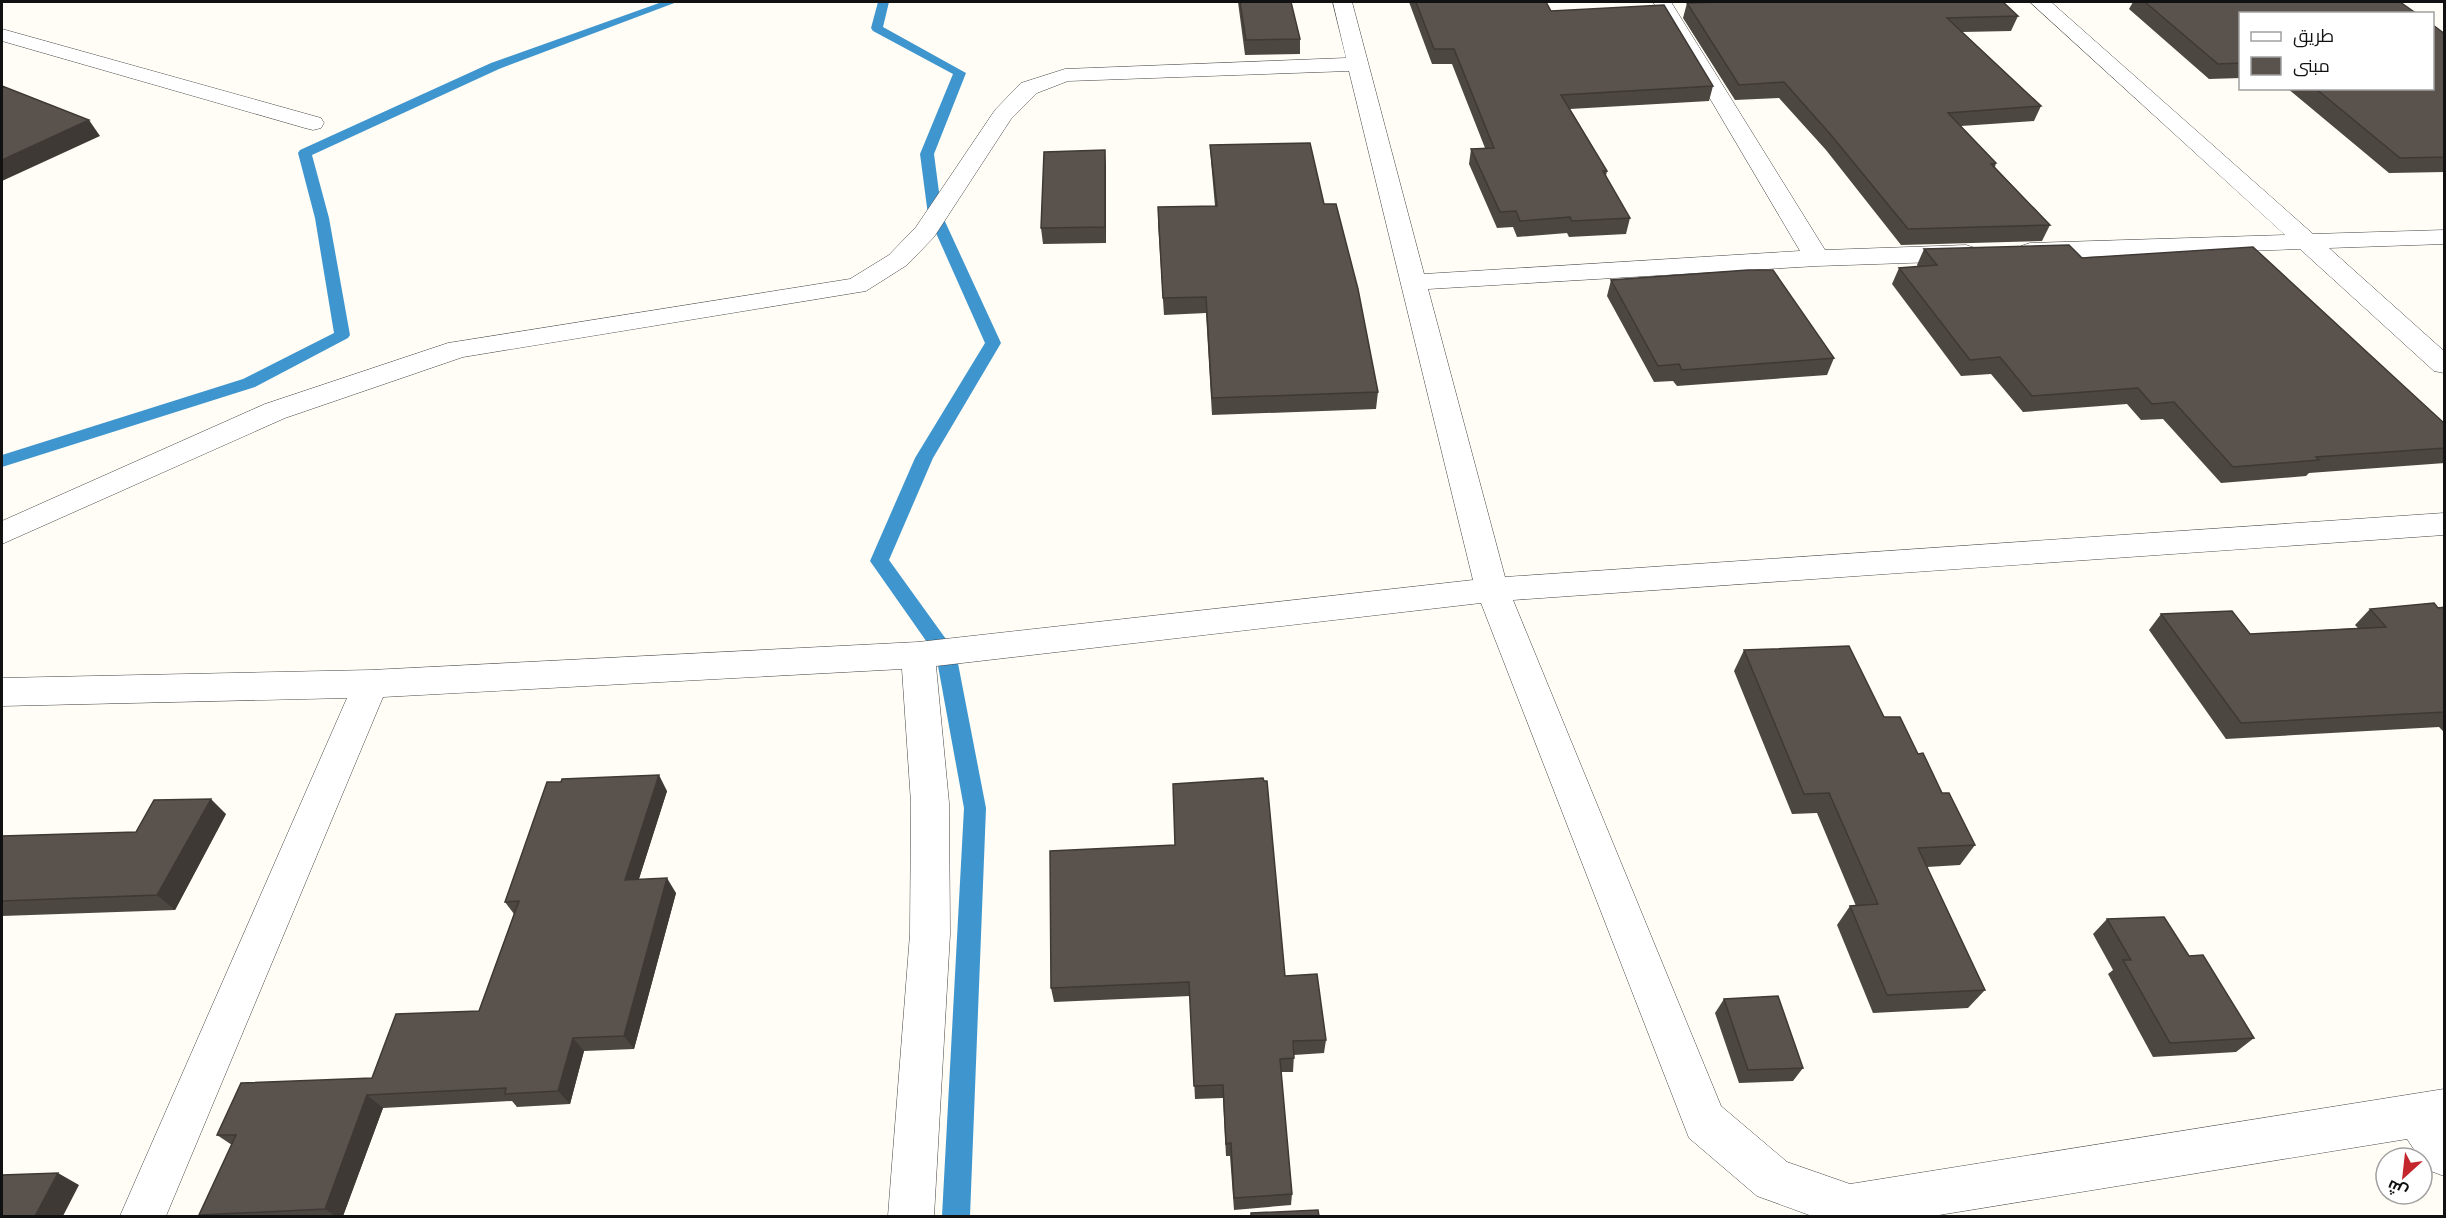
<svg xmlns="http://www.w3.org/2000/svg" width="2446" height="1218" font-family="'Crimson Pro',Cairo,serif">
  <rect width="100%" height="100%" fill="#fffdf5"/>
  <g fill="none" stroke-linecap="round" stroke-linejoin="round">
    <path fill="#3f96cf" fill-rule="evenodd" d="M662,2H677L499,69L312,155L329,218L350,335L348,338L255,387L2,467V455L243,379L334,333L315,218L298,153L300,150L491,63Z
      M878,2H889L883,27L966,73L934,154L942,215L1001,343L933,458L889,560L956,653L986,808L970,1216H942L964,808L936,655L870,561L915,458L985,343L928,215L920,154L953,74L873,31L871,28Z"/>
    <g stroke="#444" stroke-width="1">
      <path id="minor" d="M1333,2H1352L1424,274L1800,251L1653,2H1671L1825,250L1966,245L1975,248L1979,253L1975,258L1966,261L1817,266L1428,289L1505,577L2444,513V535L1513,600L1721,1106L1787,1162L1850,1184L2444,1089V1176L2428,1170L2407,1139L1933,1216H1812L1757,1196L1689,1138L1481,603L936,666L949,803L950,934L934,1216H888L910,934L911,803L902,669L383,697L166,1216H120L347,698L2,706V678L371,670L918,642L1473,580L1349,71L1068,81L1037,93L1011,119L934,237L907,265L866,291L463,357L285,418L2,544V521L265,404L448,343L850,279L889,255L916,227L995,110L1021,83L1065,69L1346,58Z
        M2030,2H2051L2313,234L2444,230V244L2329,248L2444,351V373L2434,371L2300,249L2030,259L2021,256L2017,251L2021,246L2030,243L2285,235Z
        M2,29L321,118L324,123L321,128L313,130L305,128L2,41Z"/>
    </g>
    <use href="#minor" fill="#fff" fill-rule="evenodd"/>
  </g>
  <path fill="#4d4742" d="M1238,2H1291L1300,39V54L1245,55Z
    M1409,2H1546L1551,11L1713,86L1709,101L1570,109L1607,171L1606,176L1630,218L1626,234L1569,237L1567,233L1517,237L1513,227L1497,228L1469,164L1471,149L1485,148L1452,64H1432Z
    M2133,2H2400L2241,14V78L2209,79L2129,9Z
    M1687,3L2018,16L2011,31L1962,32L2041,106L2034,121L1961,126L1996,163L1995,167L2050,225L2042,241L1901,245L1826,150L1779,98L1735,100L1683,18Z
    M2445,34V172L2389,173L2287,88H2433Z
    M1210,145L1324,204L1378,392L1376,409L1212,415L1206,313L1164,315L1158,223L1215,206L1211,161Z
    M1106,166V243L1043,244L1041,228Z
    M1924,249L2082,258L2445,424V463L2309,473L2306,476L2221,483L2163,419L2141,420L2127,404L2023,412L1991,374L1961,376L1892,284L1899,268L1918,267L1917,265Z
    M1611,280L1834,358L1827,375L1677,386L1673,381L1654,382L1607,296Z
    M2445,607V733L2439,727L2226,739L2149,630L2161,614L2250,634L2358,628L2355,625L2370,609Z
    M1744,650L1884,717L1918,754L1942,793L1975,845L1960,865L1927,867L1985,990L1968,1008L1873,1013L1837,925L1850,906H1856L1817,813L1792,814L1734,671Z
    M667,791L639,879L676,893L634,1049L584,1051L570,1104L517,1107L512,1101L383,1108L343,1216H202L199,1215L232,1145L217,1135L372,1078L479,1011L514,914L505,902Z
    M226,814L175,910L2,916V836L136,832Z
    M2107,919L2189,956L2254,1038L2236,1052L2153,1057L2108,974L2113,970L2093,934Z
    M1285,976L1326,1040L1324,1053L1294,1055L1293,1072H1281L1292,1194L1291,1205L1234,1210L1230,1156H1226L1223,1098L1195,1099L1190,996L1054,1002L1051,988Z
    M1724,999L1803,1068L1793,1081L1739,1083L1715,1013Z"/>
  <path fill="#3f3936" d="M89,120L100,136L2,181V160Z
    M1105,150L1106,166V243L1105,227Z
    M659,775L667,791L634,894L625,880Z
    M211,799L226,814L175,910L157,895Z
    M667,878L676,893L634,1049L624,1036Z
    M573,1038L584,1051L570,1104L558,1091Z
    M367,1095L383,1108L343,1216H335L325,1209Z
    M58,1173L79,1185L63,1216H35Z"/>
  <path fill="#5a524d" stroke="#3f3936" stroke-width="1.5" d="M1240,2H1291L1300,39L1246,40Z
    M1416,2H1546L1551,11L1664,5L1713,86L1561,95L1607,171H1603L1630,218L1572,221L1570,217L1520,221L1516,211L1500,212L1471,149L1494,148L1454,49H1434Z
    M1719,2H2003L2018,16L1947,18L2041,106L1948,113L1996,163L1991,164L2050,225L1908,229L1831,135L1784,82L1739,85L1687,3Z
    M2145,2H2400L2417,14H2241V63L2218,64Z
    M2433,25L2445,34V157L2400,158L2315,88H2433Z
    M2,86L89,120L2,160Z
    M1310,143L1324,204H1336L1358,289L1378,392L1212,398L1206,297L1163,298L1158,207L1217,206L1210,145Z
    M1105,150V227L1041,228L1044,152Z
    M2069,245L2082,258L2253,247L2445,424V448L2316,457L2319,460L2233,467L2174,402L2152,404L2138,388L2032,396L2000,357L1970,360L1899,268L1937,265L1924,249Z
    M1748,270H1773L1834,358L1682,370L1679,364L1658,366L1611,280Z
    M2434,603L2438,608L2445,607V712L2241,723L2161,614L2232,611L2250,634L2386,627L2370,609Z
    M1849,646L1884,717H1900L1918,754L1923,753L1942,793H1949L1975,845L1918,848L1985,990L1887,995L1850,906L1878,904L1829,793L1804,794L1744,650Z
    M659,775L625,880L667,878L624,1036L573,1038L558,1091L505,1094L506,1088L367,1095L325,1209L199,1215L236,1135H217L241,1083L372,1078L396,1014L479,1011L519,901L505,902L547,782H561L562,779Z
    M1263,778L1264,781H1267L1285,976L1317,974L1326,1040L1293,1041L1294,1058L1280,1059L1292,1194L1234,1198L1231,1143L1226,1144L1223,1085L1194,1086L1189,982L1051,988L1050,851L1175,845L1173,784Z
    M211,799L157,895L2,901V836L136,832L154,800Z
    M2164,917L2189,956L2203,955L2254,1038L2170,1043L2123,960H2131L2107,919Z
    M1778,996L1803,1068L1748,1070L1724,999Z
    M58,1173L35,1216H2V1175Z
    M1318,1210L1319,1216H1251V1213Z"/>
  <rect width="2446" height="1218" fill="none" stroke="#111111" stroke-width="6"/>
  <rect x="2239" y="12" width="195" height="78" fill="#ffffff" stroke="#a0a0a0" stroke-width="1.5"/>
  <rect x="2251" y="32" width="30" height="9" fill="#ffffff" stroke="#a0a0a0" stroke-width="1.5"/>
  <text x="2293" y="42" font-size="18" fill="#111111">طريق</text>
  <rect x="2251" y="57" width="30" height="18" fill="#5a524d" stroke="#a0a0a0" stroke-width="1.5"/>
  <text x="2293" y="72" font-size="18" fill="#111111">مبنى</text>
  <g transform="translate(2404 1176) rotate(207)"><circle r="28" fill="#ffffff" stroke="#a0a0a0" stroke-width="1.5"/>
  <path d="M0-4.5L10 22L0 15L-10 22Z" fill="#c4262e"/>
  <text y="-9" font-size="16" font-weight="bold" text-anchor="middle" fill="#111111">ش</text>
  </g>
</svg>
